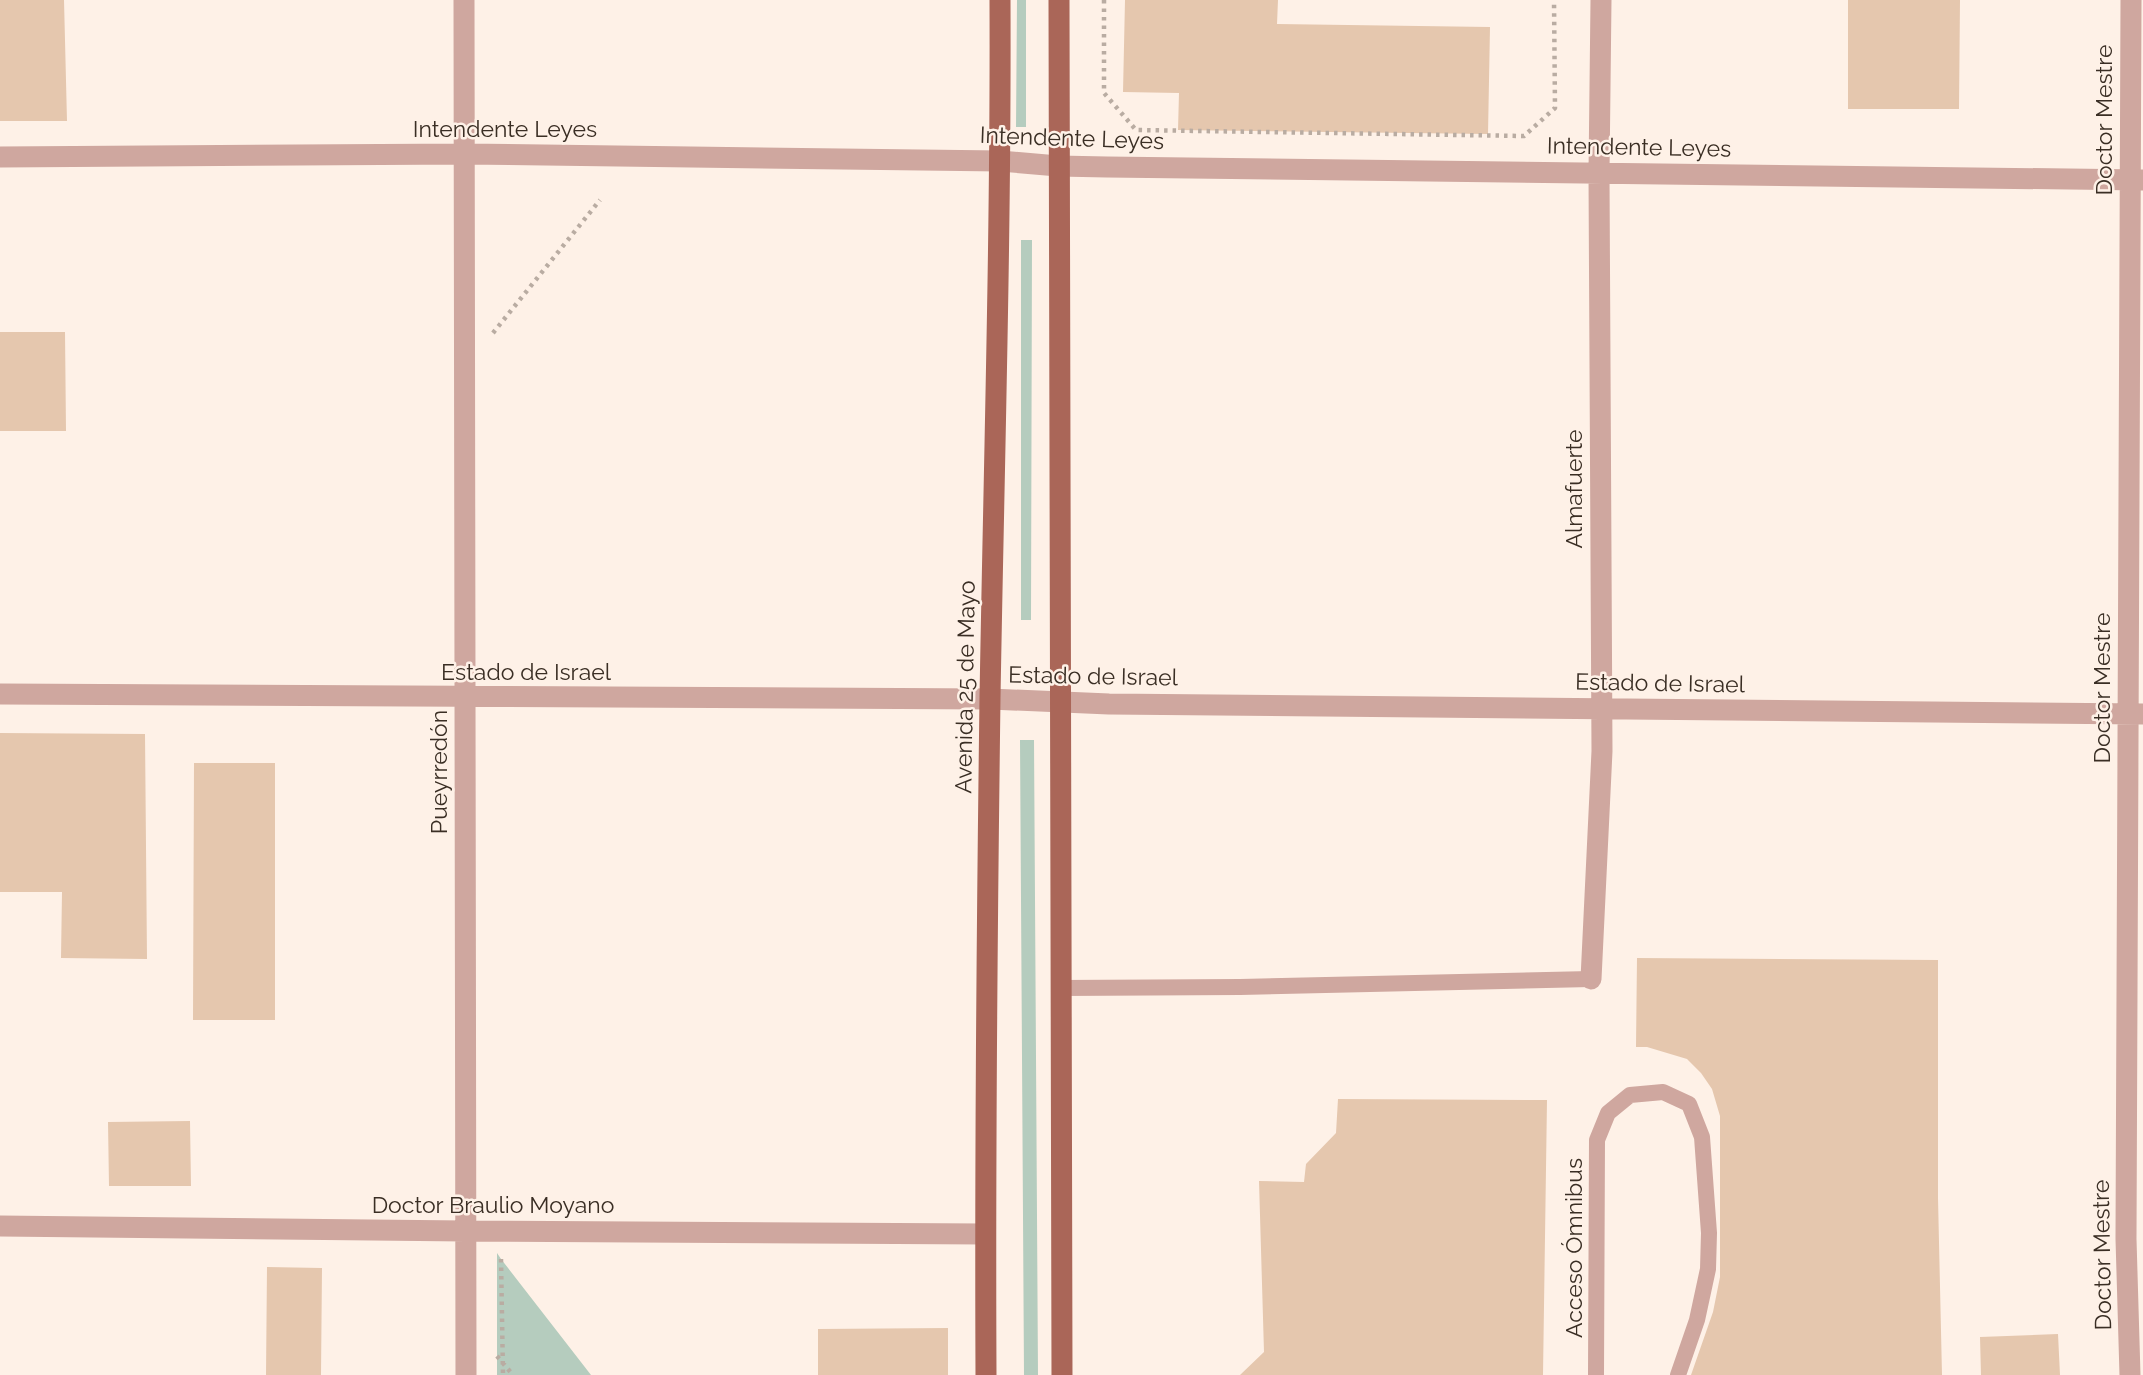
<svg xmlns="http://www.w3.org/2000/svg" width="2143" height="1375" font-family="Raleway,sans-serif">
  <rect width="100%" height="100%" fill="#fef1e7"/>
  <path fill="#b5ccbe" d="M1017,0H1026V127H1016Z
    M1021,240H1032L1031,620H1021Z
    M1020,740H1034L1038,1375H1024Z
    M497,1253L501,1259L591,1375H497Z"/>
  <path fill="#e5c7ae" d="M0,0H64L67,121H0Z
    M1125,0H1278L1277,24L1490,27L1488,134L1178,130L1179,93L1123,92Z
    M1848,0H1960L1959,109H1848Z
    M0,332H65L66,431H0Z
    M0,733L145,734L147,959L61,958L62,892H0Z
    M194,763H275V1020H193Z
    M1637,958L1938,960V1198L1942,1375H1691L1713,1312L1720,1277V1116L1712,1089L1701,1073L1687,1059L1647,1047H1636Z
    M1338,1099L1547,1100L1543,1375H1240L1264,1352L1259,1181L1304,1182L1306,1164L1336,1133Z
    M190,1121L191,1186H109L108,1122Z
    M267,1267L322,1268L321,1375H266Z
    M948,1328V1375H818V1329Z
    M2058,1334L2060,1375H1981L1980,1337Z"/>
  <g fill="none" stroke-linecap="round" stroke-linejoin="round">
    <path stroke="#b9aca2" stroke-width="4.5" stroke-dasharray="3.5 5" stroke-linecap="butt" d="M1104,0V93L1136,130L1524,136L1555,108L1554,0
      M493,333L600,200
      M501,1259L503,1375
      M497,1356L513,1375"/>
    <path stroke="#cfa79f" stroke-width="16" d="M1060,988L1240,987L1591,979
      M1596,1375L1597,1140L1608,1113L1630,1095L1663,1092L1689,1104L1702,1137L1709,1233L1708,1269L1697,1320L1678,1375"/>
    <path stroke="#cfa79f" stroke-width="21" d="M464,0L466,1375
      M0,157L464,154L1000,161L1058,166L1107,167L2143,180
      M0,694L990,699L1109,704L2143,714
      M1591,979L1602,751L1599,173L1601,0
      M0,1226L465,1231L985,1234
      M2130,1375L2126,1239L2131,0"/>
    <path stroke="#aa6658" stroke-width="21" d="M1059,0L1062,1375
      M986,1375C985,1149 987,924 990,698C994,465 1001,233 1000,0"/>
  </g>
  <g text-anchor="middle" stroke-width="5" stroke-linejoin="round" paint-order="stroke">
    <g font-size="23" fill="#3a2e24" stroke="#fef1e7">
      <text transform="translate(2104 120) rotate(-90)" y="8">Doctor Mestre</text>
      <text x="505" y="137">Intendente Leyes</text>
      <text transform="translate(1072 138) rotate(2)" y="8">Intendente Leyes</text>
      <text transform="translate(1639 147) rotate(1)" y="8">Intendente Leyes</text>
      <text transform="translate(1574 489) rotate(-90)" y="8">Almafuerte</text>
      <text x="526" y="680">Estado de Israel</text>
      <text transform="translate(1093 676) rotate(1)" y="8">Estado de Israel</text>
      <text transform="translate(1660 683) rotate(1)" y="8">Estado de Israel</text>
      <text transform="translate(965 687) rotate(-89)" y="8">Avenida 25 de Mayo</text>
      <text transform="translate(2102 688) rotate(-90)" y="8">Doctor Mestre</text>
      <text transform="translate(439 772) rotate(-90)" y="8">Pueyrredón</text>
      <text x="493" y="1213">Doctor Braulio Moyano</text>
      <text transform="translate(1574 1248) rotate(-90)" y="8">Acceso Ómnibus</text>
      <text transform="translate(2102 1255) rotate(-91)" y="8">Doctor Mestre</text>
    </g>
  </g>
</svg>
